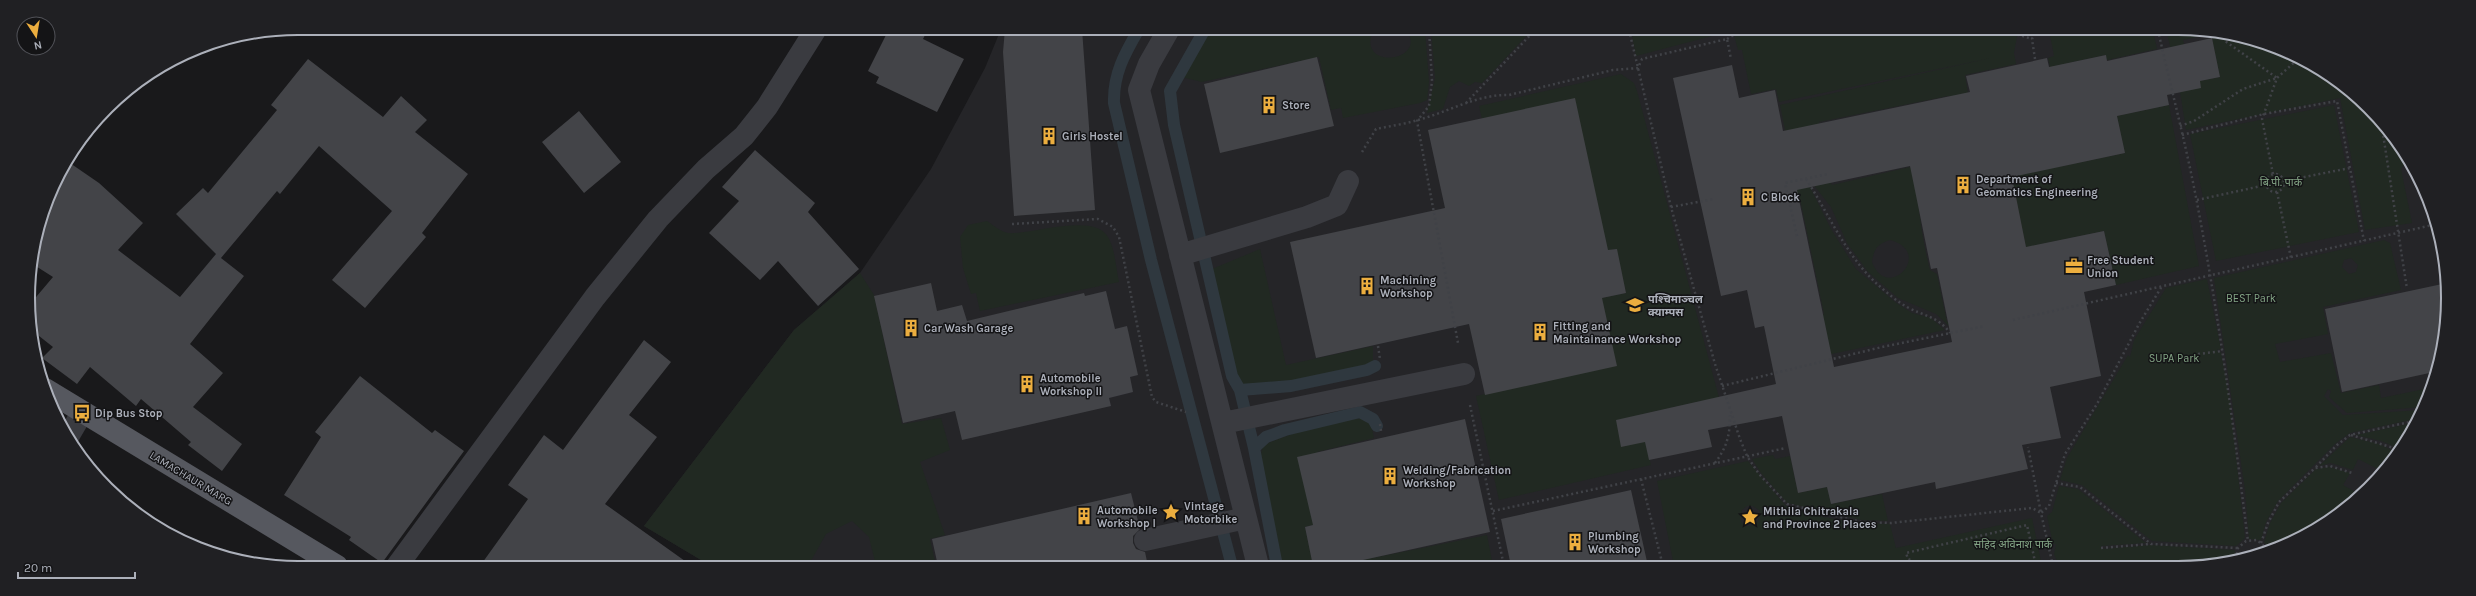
<svg xmlns="http://www.w3.org/2000/svg" width="2476" height="596" font-family="Karla,'Noto Sans Devanagari',sans-serif">
  <rect width="100%" height="100%" fill="#19191b"/>
  <path fill="#252528" d="M1001,29L2213,30L2265,42L2313,64L2356,95L2392,134L2420,179L2439,228L2447,281L2446,333L2420,418L2369,489L2297,540L2213,566H711L644,526L794,330L860,273L931,169L985,68Z"/>
  <path fill="#212922" fill-rule="evenodd" d="M1210,29H1374C1353,71 1430,63 1406,29H1425L1429,82L1427,100L1420,103L1343,118L1341,108L1331,110L1319,57L1202,82L1181,77Z
    M1431,29L1532,30L1482,83L1475,82L1469,86L1459,81L1450,87L1443,109L1427,113L1435,78Z
    M1631,30H1735L1636,56Z
    M1746,30H1984L2017,36L2014,53L2016,64L1965,75L1970,106L1948,96L1819,122L1826,166L1794,175L1780,105L1991,58L1779,102L1776,89L1751,94L1742,50H1738L1734,35Z
    M2049,30H2153L2157,49L2107,60L2105,55L2050,67L2048,58L2054,56Z
    M2166,30C2181,30 2199,28 2214,31C2295,42 2365,90 2408,159L2401,169L2412,223L2365,230L2340,98L2186,130L2180,92L2200,81L2220,77L2211,34L2183,40L2185,47L2171,50Z
    M1621,74L1634,83L1637,91L1725,420L1701,401L1639,415L1651,465L1499,500L1476,396L1485,394L1602,298L1626,293L1616,249L1592,254L1482,119L1479,106Z
    M2169,105L2199,266L2116,285L2104,231L2032,246L2027,252L2014,188L2006,175L2063,166L2125,153L2117,116Z
    M2334,105L2359,232L2216,261L2190,134Z
    M1914,166C1918,201 1921,236 1930,270L1937,274L1947,322L1974,316L1952,329L1936,314L1898,298L1868,272L1847,243L1831,207L1812,183L1829,180L1832,185ZM1890,240C1935,252 1887,303 1872,262C1874,249 1877,244 1890,240Z
    M1808,183L1831,229L1856,269L1895,302L1912,313L1931,318L1945,330L1822,356L1765,328L1824,314L1799,194L1777,199Z
    M987,221C993,225 1001,232 1008,233C1031,235 1094,212 1108,237C1115,249 1116,268 1119,282L980,311L976,293L971,294L963,268L960,237L968,225Z
    M2384,240L2390,243L2401,290L2323,307L2328,334L2275,344L2280,362L2331,353L2341,393L2379,385L2381,398L2429,388L2423,407L2347,413L2329,397L2331,391L2328,389L2324,396L2343,415L2422,410L2420,418L2350,433L2336,443L2278,501L2266,522L2261,540L2249,539L2245,490L2214,278ZM2351,258L2358,265L2356,272L2349,274L2342,267L2344,260Z
    M1260,249L1286,365L1373,346V364C1354,377 1265,386 1240,388L1212,269Z
    M860,273L874,295L902,424L941,418L950,450L920,462L945,535L930,539L936,566H876L869,537L852,521L826,534L812,559L805,566H711L644,526L794,330Z
    M2207,279L2221,349L2217,350L2218,352H2221L2230,402L2245,538L2236,546L2152,541L2082,485L2060,480L2067,458L2128,355L2130,357L2134,340L2166,288Z
    M1364,418L1371,423L1374,438L1317,452L1331,521L1305,527L1313,566H1283L1260,459L1263,445C1295,432 1329,421 1364,418Z
    M2417,422L2398,448L2381,441L2356,435Z
    M2350,437L2379,444L2396,452L2382,471L2358,459L2353,470L2331,463L2319,466Z
    M1773,455L1775,459L1790,456L1798,493L1827,487L1831,504L1882,494L1888,521L1862,520L1787,503L1761,473L1752,459Z
    M1748,461L1786,506L1823,517L1861,523L1890,524L1896,548L2032,518L2042,566H1674L1657,481ZM1747,506H1753L1759,510C1761,521 1756,526 1746,526L1741,522L1742,510Z
    M2330,467L2350,473L2343,485L2361,495L2297,540L2269,549L2264,542L2270,523L2281,503L2316,469Z
    M2059,486L2078,489L2146,543L2101,546L2102,549L2151,545L2235,550L2234,559L2213,566H2059L2054,554L2056,544H2053L2047,516L2052,512Z
    M1487,535L1493,566H1325L1342,564Z"/>
  <g fill="none" stroke-linecap="round" stroke-linejoin="round">
    <path stroke="#2f383f" stroke-width="12" d="M1139,29C1125,53 1113,74 1114,103L1151,260L1232,566
      M1205,29L1170,91L1174,125L1232,376L1240,390L1254,448L1277,566
      M1240,390L1291,386L1367,370L1375,366
      M1254,448L1266,437L1285,430L1360,412L1373,419L1377,426"/>
  </g>
  <path fill="#434448" fill-rule="evenodd" d="M889,29H928L923,39L964,59L937,112L876,83L879,77L868,71Z
    M1005,29H1082L1095,210L1014,216L1003,52Z
    M2212,38L2220,77L2200,81L2201,88L2167,95L2169,105L2117,116L2125,153L2012,177L2026,247L2104,231L2116,285L2084,292L2101,376L2050,387L2061,438L2022,445L2028,469L1936,489L1935,482L1831,504L1827,487L1798,493L1782,416L1708,430L1712,447L1649,460L1645,442L1621,447L1616,420L1776,384L1764,326L1755,328L1747,290L1721,296L1673,78L1732,65L1739,98L1775,90L1783,131L1970,92L1966,76L2047,58L2049,67L2106,55L2107,61ZM1910,166L1931,269L1937,268L1952,342L1834,367L1797,190Z
    M1317,57L1334,126L1220,153L1204,84Z
    M308,59L383,117L401,96L427,120L415,132L468,174L422,233L426,237L365,308L332,280L392,211L319,146L280,194L277,191L221,258L244,276L190,344L223,373L193,407L242,444L222,471L188,445L191,442L141,399L136,406L90,367L77,384L42,358L53,347L34,332L31,303L53,277L31,263L37,228L56,178L67,161L99,183L143,223L118,250L180,297L216,254L176,214L203,188L208,193L277,110L271,105Z
    M1575,98L1608,250L1617,249L1626,293L1602,298L1617,366L1485,395L1469,324L1316,358L1290,242L1445,208L1428,130Z
    M579,111L621,162L584,193L542,142Z
    M755,150L815,203L808,212L859,269L818,306L778,261L760,280L709,233L739,201L722,187Z
    M931,283L937,311L962,305L967,321L1084,293L1085,296L1106,291L1115,329L1127,326L1138,375L1130,377L1133,392L1109,398L1111,406L962,440L955,411L903,423L874,296Z
    M2447,283L2446,333L2434,372L2342,392L2325,309Z
    M644,340L671,362L629,415L657,437L605,504L692,566H480L528,499L508,485L544,435L563,450Z
    M360,376L432,433L435,430L464,451L382,563L349,540L351,537L284,495L321,437L315,432Z
    M1465,419L1490,532L1336,566H1313L1305,527L1313,525L1297,457Z
    M1631,490L1648,566H1511L1501,519Z
    M1131,493L1140,529L1133,536V543L1136,549L1145,552L1148,566H938L932,539Z"/>
  <g fill="none" stroke-linecap="round" stroke-linejoin="round">
    <path stroke="#404247" stroke-width="2.5" stroke-dasharray="2 3" stroke-linecap="butt" d="M1429,29L1432,81L1429,106L1417,121L1458,343
      M1629,30L1671,207L1715,364L1740,439L1747,456L1759,474L1787,504L1861,522L1891,523L2032,508L2041,513L2028,447
      M2003,30L2032,39
      M2158,30C2171,89 2187,148 2198,208C2219,318 2234,429 2248,541
      M1727,39L1742,30
      M2035,59L2032,39L2036,30
      M1466,103L1535,30
      M2381,121L2407,289
      M2180,126L2194,121L2243,89L2277,78L2225,41L2219,32
      M2182,135L2264,114L2337,101L2364,241
      M1362,152L1376,129C1390,126 1405,124 1418,120C1448,112 1478,94 1509,95L1613,70L1638,68L1642,59L1727,39L1731,59
      M2273,174L2262,119L2277,78L2299,58
      M2266 183a9 9 0 1 1 18 0a9 9 0 1 1-18 0Z
      M1806,179C1829,214 1845,254 1876,283C1885,291 1896,301 1907,307C1924,316 1939,317 1950,333
      M2284,181L2350,168
      M2277,192L2291,258
      M2197,200L2266,185
      M1671,207L1714,199
      M1012,224L1098,219L1113,227L1119,237L1152,397L1156,402L1186,412
      M1797,236L1785,183L1828,174
      M2013,320L2437,224
      M2438,341L2440,351
      M1378,346L1380,359
      M2198,354L2223,351
      M1722,386L1882,347L1985,326
      M1470,405L1504,566
      M1380,424L1381,431
      M2351,435L2397,449
      M1715,463C1727,447 1730,435 1730,415
      M2316,467L2337,445L2350,435L2419,420
      M1641,479L1663,566
      M2056,483L2080,487L2151,544L2238,548
      M1493,511L1786,448
      M2261,543L2268,523L2279,502L2315,468L2330,466L2352,473
      M2101,548L2150,544
      M2236,559L2238,548L2246,541L2257,540L2267,549
      M1924,566L1908,559L1906,553L2027,525L2036,566
      M2053,566L2041,513L2049,506L2065,454L2097,404L2139,324L2162,286"/>
    <path stroke="#3a3b40" stroke-width="22" d="M1169,29L1149,64L1139,90L1258,566
      M1180,255L1307,217L1337,205L1348,181
      M1223,423L1464,374
      M68,437L82,413
      M1145,540L1246,518
      M397,566L595,297L658,219L706,169L744,136L767,107L816,29"/>
    <path stroke="#56585f" stroke-width="22" d="M45,389L337,566"/>
  </g>
  <defs>
    <g id="building-bare" transform="scale(1.38)"><path d="M-4-6H4V6H1V3H-1V6H-4ZM-2.5-4.3h1.7v1.8h-1.7ZM.8-4.3h1.7v1.8H.8ZM-2.5-1h1.7V.8h-1.7ZM.8-1h1.7V.8H.8Z" fill="#ecae3f" stroke="#141416" stroke-width="2.5" paint-order="stroke"/></g>
    <g id="office-bare" transform="scale(1.38)"><path d="M-6-3h4V-5.5h4V-3h4V5H-6ZM-1-4.5V-3h2v-1.5ZM-6 0V1H6V0Z" fill="#ecae3f" stroke="#141416" stroke-width="2.5" paint-order="stroke"/></g>
    <g id="university-bare" transform="scale(1.38)"><path d="M0-5L7-2L0 1L-7-2ZM-4 1L0 2.5L4 1V4Q0 6-4 4Z" fill="#ecae3f" stroke="#141416" stroke-width="2.5" paint-order="stroke"/></g>
    <g id="bus-bare" transform="scale(1.38)"><path d="M-5-6H5V4H4V6H2V4H-2V6H-4V4H-5ZM-3.5-4V0h7V-4ZM-3.5 1.2v1.5H-2V1.2ZM2 1.2v1.5H3.5V1.2Z" fill="#ecae3f" stroke="#141416" stroke-width="2.5" paint-order="stroke"/></g>
    <g id="sight-bare" transform="scale(1.38)"><path d="M0-6L1.8-2.2L6-1.7L2.9 1.2L3.7 5.4L0 3.3L-3.7 5.4L-2.9 1.2L-6-1.7L-1.8-2.2Z" fill="#ecae3f" stroke="#141416" stroke-width="2.5" paint-order="stroke"/></g>
  </defs>
  <g fill-rule="evenodd">
    <use href="#building-bare" x="1269" y="105"/>
    <use href="#building-bare" x="1049" y="136"/>
    <use href="#building-bare" x="1963" y="185"/>
    <use href="#building-bare" x="1748" y="197"/>
    <use href="#office-bare" x="2074" y="266"/>
    <use href="#building-bare" x="1367" y="286"/>
    <use href="#university-bare" x="1635" y="305"/>
    <use href="#building-bare" x="911" y="328"/>
    <use href="#building-bare" x="1540" y="332"/>
    <use href="#building-bare" x="1027" y="384"/>
    <use href="#bus-bare" x="82" y="413"/>
    <use href="#building-bare" x="1390" y="476"/>
    <use href="#sight-bare" x="1171" y="512"/>
    <use href="#building-bare" x="1084" y="516"/>
    <use href="#sight-bare" x="1750" y="517"/>
    <use href="#building-bare" x="1575" y="542"/>
  </g>
  <g text-anchor="middle" stroke-width="3" stroke-linejoin="round" paint-order="stroke">
    <g font-size="11" font-weight="bold" fill="#acb0ba" stroke="#141416" text-anchor="start">
      <text x="1282" y="109">Store</text>
      <text x="1062" y="140">Girls Hostel</text>
      <text x="1976" y="183">Department of<tspan x="1976" dy="13">Geomatics Engineering</tspan></text>
      <text x="1761" y="201">C Block</text>
      <text x="2087" y="264">Free Student<tspan x="2087" dy="13">Union</tspan></text>
      <text x="1380" y="284">Machining<tspan x="1380" dy="13">Workshop</tspan></text>
      <text x="1648" y="303">पश्‍चिमाञ्‍चल<tspan x="1648" dy="13">क्याम्पस</tspan></text>
      <text x="1553" y="330">Fitting and<tspan x="1553" dy="13">Maintainance Workshop</tspan></text>
      <text x="924" y="332">Car Wash Garage</text>
      <text x="1040" y="382">Automobile<tspan x="1040" dy="13">Workshop II</tspan></text>
      <text x="95" y="417">Dip Bus Stop</text>
      <text x="1403" y="474">Welding/Fabrication<tspan x="1403" dy="13">Workshop</tspan></text>
      <text x="1184" y="510">Vintage<tspan x="1184" dy="13">Motorbike</tspan></text>
      <text x="1097" y="514">Automobile<tspan x="1097" dy="13">Workshop I</tspan></text>
      <text x="1763" y="515">Mithila Chitrakala<tspan x="1763" dy="13">and Province 2 Places</tspan></text>
      <text x="1588" y="540">Plumbing<tspan x="1588" dy="13">Workshop</tspan></text>
    </g>
    <g font-size="11" fill="#83a485" stroke="#141416">
      <text x="2281" y="186">बि.पी. पार्क</text>
      <text x="2251" y="302">BEST Park</text>
      <text x="2174" y="362">SUPA Park</text>
      <text x="2013" y="548">सहिद अविनाश पार्क</text>
    </g>
    <g font-size="11" fill="#acb0ba" stroke="#141416">
      <text transform="translate(191 478) rotate(31)" y="4">LAMACHAUR MARG</text>
    </g>
  </g>
  <path d="M0 0H2476V596H0ZM298 35H2178A263 263 0 0 1 2441 298V298A263 263 0 0 1 2178 561H298A263 263 0 0 1 35 298V298A263 263 0 0 1 298 35Z" fill="#202023" fill-rule="evenodd"/>
  <path fill="none" stroke="#acb0ba" stroke-width="2" d="M298 35H2178A263 263 0 0 1 2441 298V298A263 263 0 0 1 2178 561H298A263 263 0 0 1 35 298V298A263 263 0 0 1 298 35Z"/>
  <g transform="translate(36 36) rotate(168)"><circle r="19" fill="#141416" stroke="#515258"/>
  <path d="M0-3L7 15L0 10L-7 15Z" fill="#ecae3f"/>
  <text y="-6" font-size="11" font-weight="bold" text-anchor="middle" fill="#acb0ba">N</text>
  </g>
  <path d="M18 572v6h117v-6" fill="none" stroke="#acb0ba" stroke-width="2"/>
  <text x="24" y="572" font-size="12" fill="#acb0ba" stroke="#141416" stroke-width="3" paint-order="stroke">20 m</text>
</svg>
